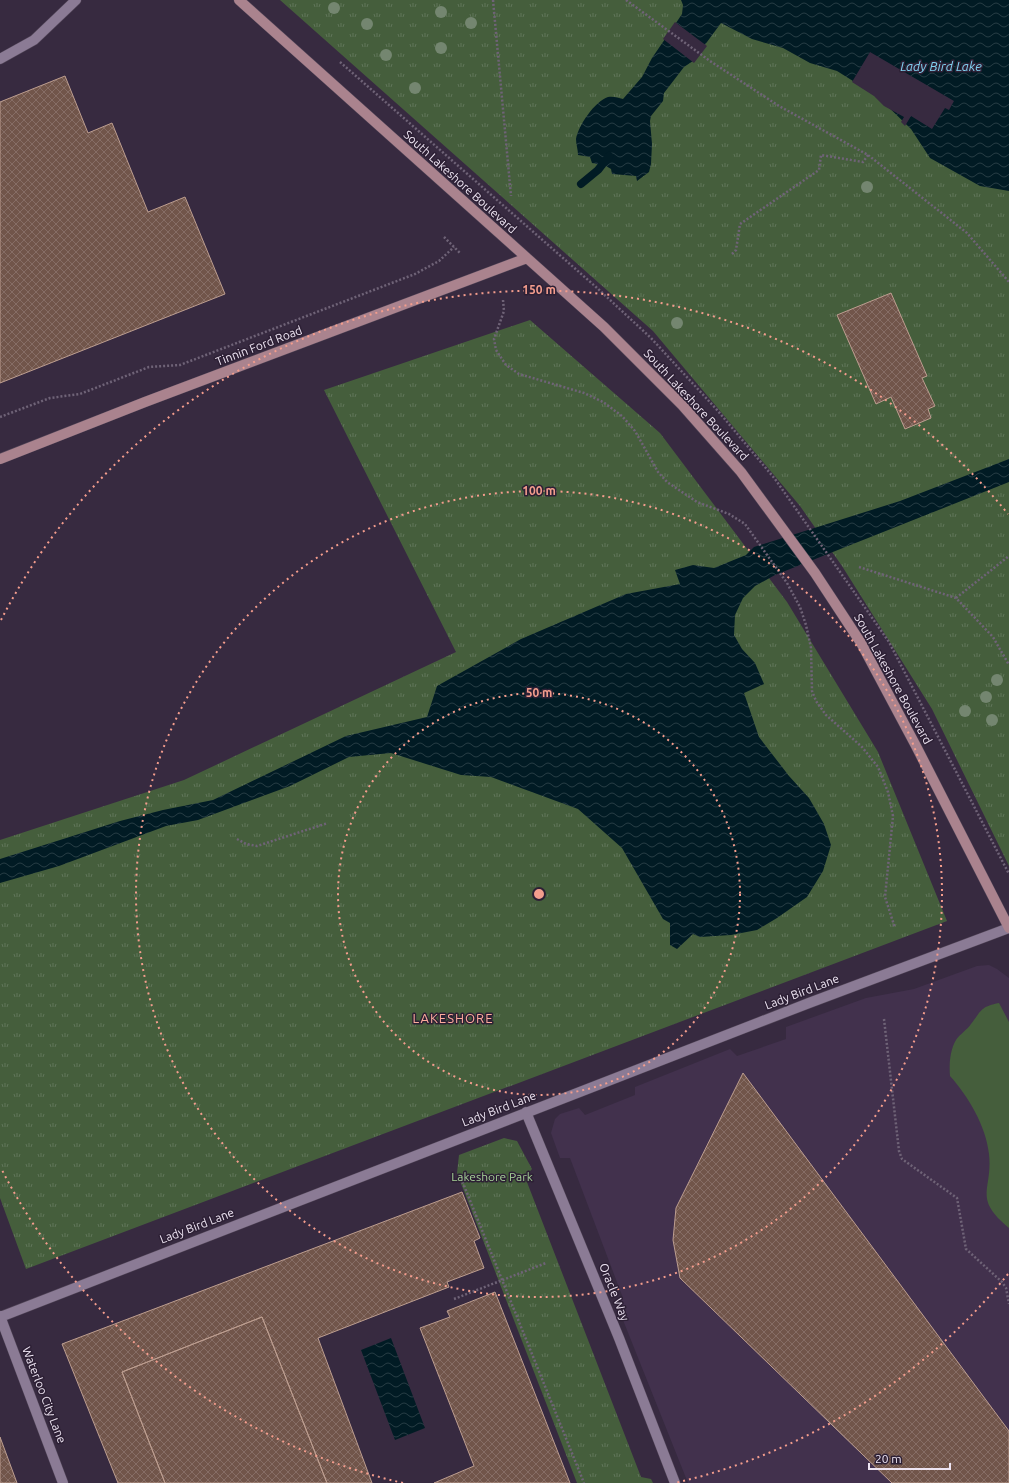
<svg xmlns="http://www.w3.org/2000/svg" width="1009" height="1483" font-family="Ubuntu,sans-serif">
  <defs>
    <pattern id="park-tufts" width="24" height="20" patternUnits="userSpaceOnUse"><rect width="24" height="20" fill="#455e3c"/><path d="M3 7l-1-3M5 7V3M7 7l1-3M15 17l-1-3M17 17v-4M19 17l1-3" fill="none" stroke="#607559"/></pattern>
    <pattern id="water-waves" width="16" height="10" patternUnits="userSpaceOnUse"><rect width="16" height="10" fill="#011b24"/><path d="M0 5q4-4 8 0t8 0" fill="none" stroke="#263c44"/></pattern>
    <pattern id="building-cross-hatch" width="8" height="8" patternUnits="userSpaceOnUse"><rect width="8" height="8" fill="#71554a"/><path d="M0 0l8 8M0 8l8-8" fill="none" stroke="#866d65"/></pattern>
  </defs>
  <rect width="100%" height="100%" fill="#372a40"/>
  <path fill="#42314d" d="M989,965L997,969L1009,978V1483H688L617,1305L623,1298L570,1158H560L551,1133L555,1119L560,1114L579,1108L585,1115L635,1095V1087L730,1049L737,1056L786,1039V1027L866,998L914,989L977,966Z"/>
  <path fill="#455e3c" d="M999,1003L1009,1022V1228C972,1197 993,1191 989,1154C986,1126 968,1096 950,1076C949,1064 950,1050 956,1040C960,1034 967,1030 971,1024C982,1010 980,1007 999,1003Z"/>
  <path fill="url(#park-tufts)" d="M280,0H784L1009,102V866L932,709L842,566L800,506L653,331Z
    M530,320L660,433L787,602L878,752L947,921L26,1269L0,1198V840L184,780L456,652L324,390Z
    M504,1138L517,1141L532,1169L525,1177L641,1477L651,1479L653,1483H577L457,1173L459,1155Z"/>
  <path fill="url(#water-waves)" d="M681,0H1009V191L980,186L930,158L911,129L875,94L853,81L837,71L810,63L783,48L752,39L721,23L693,61L684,67L664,93L663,101L651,116L650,121L652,144L651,164L649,172L637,181L636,176L612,174L611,169L606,166L592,163L590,157L578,155C578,150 576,144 576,139C578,126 595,101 608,97C614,96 618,98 623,99L642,77L652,58L678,20L682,14L683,5Z
    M1009,459V482L775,575L755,586L743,598L735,615L734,635L742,649L755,663L764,684L744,693L759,737L789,776L809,798L824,824L831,845L823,871L807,897L777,918L757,930L731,935L700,937L693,934L677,949L670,945V923L663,919L622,848L578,809L491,777L461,775L391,753L349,757L290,786L198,820L166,826L59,866L0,883V859L120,821L163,810L213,800L346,736L427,717L437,686L521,639L626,594L680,584L675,570L693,565L714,568L746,555L754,547L900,501Z
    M391,1338L425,1428L395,1440L361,1350Z"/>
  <path fill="#372a40" d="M675,22L707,46L694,63L663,39Z
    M870,52L954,101L949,110L945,108L932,129L911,116L905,126L901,122L904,117L884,106L874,96L852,82Z"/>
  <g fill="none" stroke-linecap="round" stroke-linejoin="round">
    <path stroke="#011b24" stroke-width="8" d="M581,184L598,170L609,156"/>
  </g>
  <path fill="url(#building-cross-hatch)" stroke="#bd9e90" d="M65,76L88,133L112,123L148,212L185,197L225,294L0,383V102Z
    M891,293L927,376L922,378L935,406L928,409L931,418L905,429L891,397L876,404L837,315Z
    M743,1073L1009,1431V1483H892L680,1278L673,1240L676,1208Z
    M462,1192L480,1238L474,1241L484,1268L447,1282L449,1287L318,1338L372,1483H327L262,1317L122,1372L165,1483H118L62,1344Z
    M495,1292L570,1483H434L474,1466L420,1328L450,1317L447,1311Z
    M262,1317L327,1483H165L122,1372Z
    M0,1437L17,1483H0Z"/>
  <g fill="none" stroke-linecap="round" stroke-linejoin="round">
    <g stroke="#514557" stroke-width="11">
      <path id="street" d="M0,59L34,40L76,0
        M526,1112L619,1338L675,1483
        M0,1316L63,1483
        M0,1317L809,1003L1009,928"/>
    </g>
    <g stroke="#514557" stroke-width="11">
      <path id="secondary" d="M239,0L604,327L682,405L741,472L815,573L861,643L916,746L1009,928
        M0,459L145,402L527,258"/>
    </g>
    <path stroke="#6f6377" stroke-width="2.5" stroke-dasharray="2 2" stroke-linecap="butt" d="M493,0L511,196
      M626,0L710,61L779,106L868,155L967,233L1009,282
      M340,62L596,287L651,338L718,411L775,479L889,642L1009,874
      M444,237L460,253
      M732,254L736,250L740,224L819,170L821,155L863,162L868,155
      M503,300L504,311L494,339L496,350L506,365L519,374L584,393L603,402L622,416L635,431L658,472L667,482L697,502L729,514L745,524L787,583L800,607L806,625L811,648L812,691L816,701L826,715L862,747L878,767L888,792L893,816L885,897L895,928
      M0,417L50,398L80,394L149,367L180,365L415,274L439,261L454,247
      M859,567L956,598L993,637L1009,665
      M956,598L1009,556
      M237,839L246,844L257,846L328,823
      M884,1019L899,1151L902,1159L957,1198L966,1249L1002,1282L1006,1288L1009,1304
      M461,1178L584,1483
      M454,1299L546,1263"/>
    <use href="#street" stroke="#8b7b95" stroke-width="10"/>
    <use href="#secondary" stroke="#aa838e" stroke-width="10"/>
  </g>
  <g fill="#748670">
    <circle cx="334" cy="8" r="6"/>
    <circle cx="441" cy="12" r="6"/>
    <circle cx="471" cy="23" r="6"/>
    <circle cx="367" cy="24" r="6"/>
    <circle cx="441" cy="48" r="6"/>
    <circle cx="386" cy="55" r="6"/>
    <circle cx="415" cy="88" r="6"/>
    <circle cx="867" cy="187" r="6"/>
    <circle cx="677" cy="323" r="6"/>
    <circle cx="997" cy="680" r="6"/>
    <circle cx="986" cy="697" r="6"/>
    <circle cx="965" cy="711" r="6"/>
    <circle cx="992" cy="720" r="6"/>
  </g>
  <g fill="none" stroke="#f49d8d" stroke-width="2" stroke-dasharray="2 4">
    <circle cx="539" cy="894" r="201"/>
    <circle cx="539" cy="894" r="403"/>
    <path d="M1008 1274A604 604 0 0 1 675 1483M403 1483A604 604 0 0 1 1 1168M1 620A604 604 0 0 1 1008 514"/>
  </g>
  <g text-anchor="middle" stroke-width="3" stroke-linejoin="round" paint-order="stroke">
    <g font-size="12" fill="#eee5f3" stroke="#2d2035">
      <text transform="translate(460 182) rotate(42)" y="4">South Lakeshore Boulevard</text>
      <text transform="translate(259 346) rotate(-21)" y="4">Tinnin Ford Road</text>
      <text transform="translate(696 405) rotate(47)" y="4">South Lakeshore Boulevard</text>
      <text transform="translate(893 679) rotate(61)" y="4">South Lakeshore Boulevard</text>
      <text transform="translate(802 992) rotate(-21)" y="4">Lady Bird Lane</text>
      <text transform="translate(499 1109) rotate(-21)" y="4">Lady Bird Lane</text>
      <text transform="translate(197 1226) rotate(-21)" y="4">Lady Bird Lane</text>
      <text transform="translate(614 1292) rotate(68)" y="4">Oracle Way</text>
      <text transform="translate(44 1395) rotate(69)" y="4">Waterloo City Lane</text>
    </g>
    <g font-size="12" fill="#a6d197" stroke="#2d2035">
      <text x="492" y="1181">Lakeshore Park</text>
    </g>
    <g font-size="13" font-style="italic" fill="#80d2f1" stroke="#2d2035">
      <text x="941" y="71">Lady Bird Lake</text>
    </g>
    <g font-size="13" letter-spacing="1" fill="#feac9c" stroke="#2d2035">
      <text x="453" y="1023">LAKESHORE</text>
    </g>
  </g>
  <circle cx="539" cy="894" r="6" fill="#f49d8d" stroke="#2d2035" stroke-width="2"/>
  <g font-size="12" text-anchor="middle" font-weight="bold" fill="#f49d8d" stroke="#2d2035" stroke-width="3" stroke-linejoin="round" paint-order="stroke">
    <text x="539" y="294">150 m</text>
    <text x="539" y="495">100 m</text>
    <text x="539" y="697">50 m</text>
  </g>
  <path d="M869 1463v6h81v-6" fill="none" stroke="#eee5f3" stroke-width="2"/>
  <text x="875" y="1463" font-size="12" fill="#eee5f3" stroke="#2d2035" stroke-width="3" paint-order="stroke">20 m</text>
</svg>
